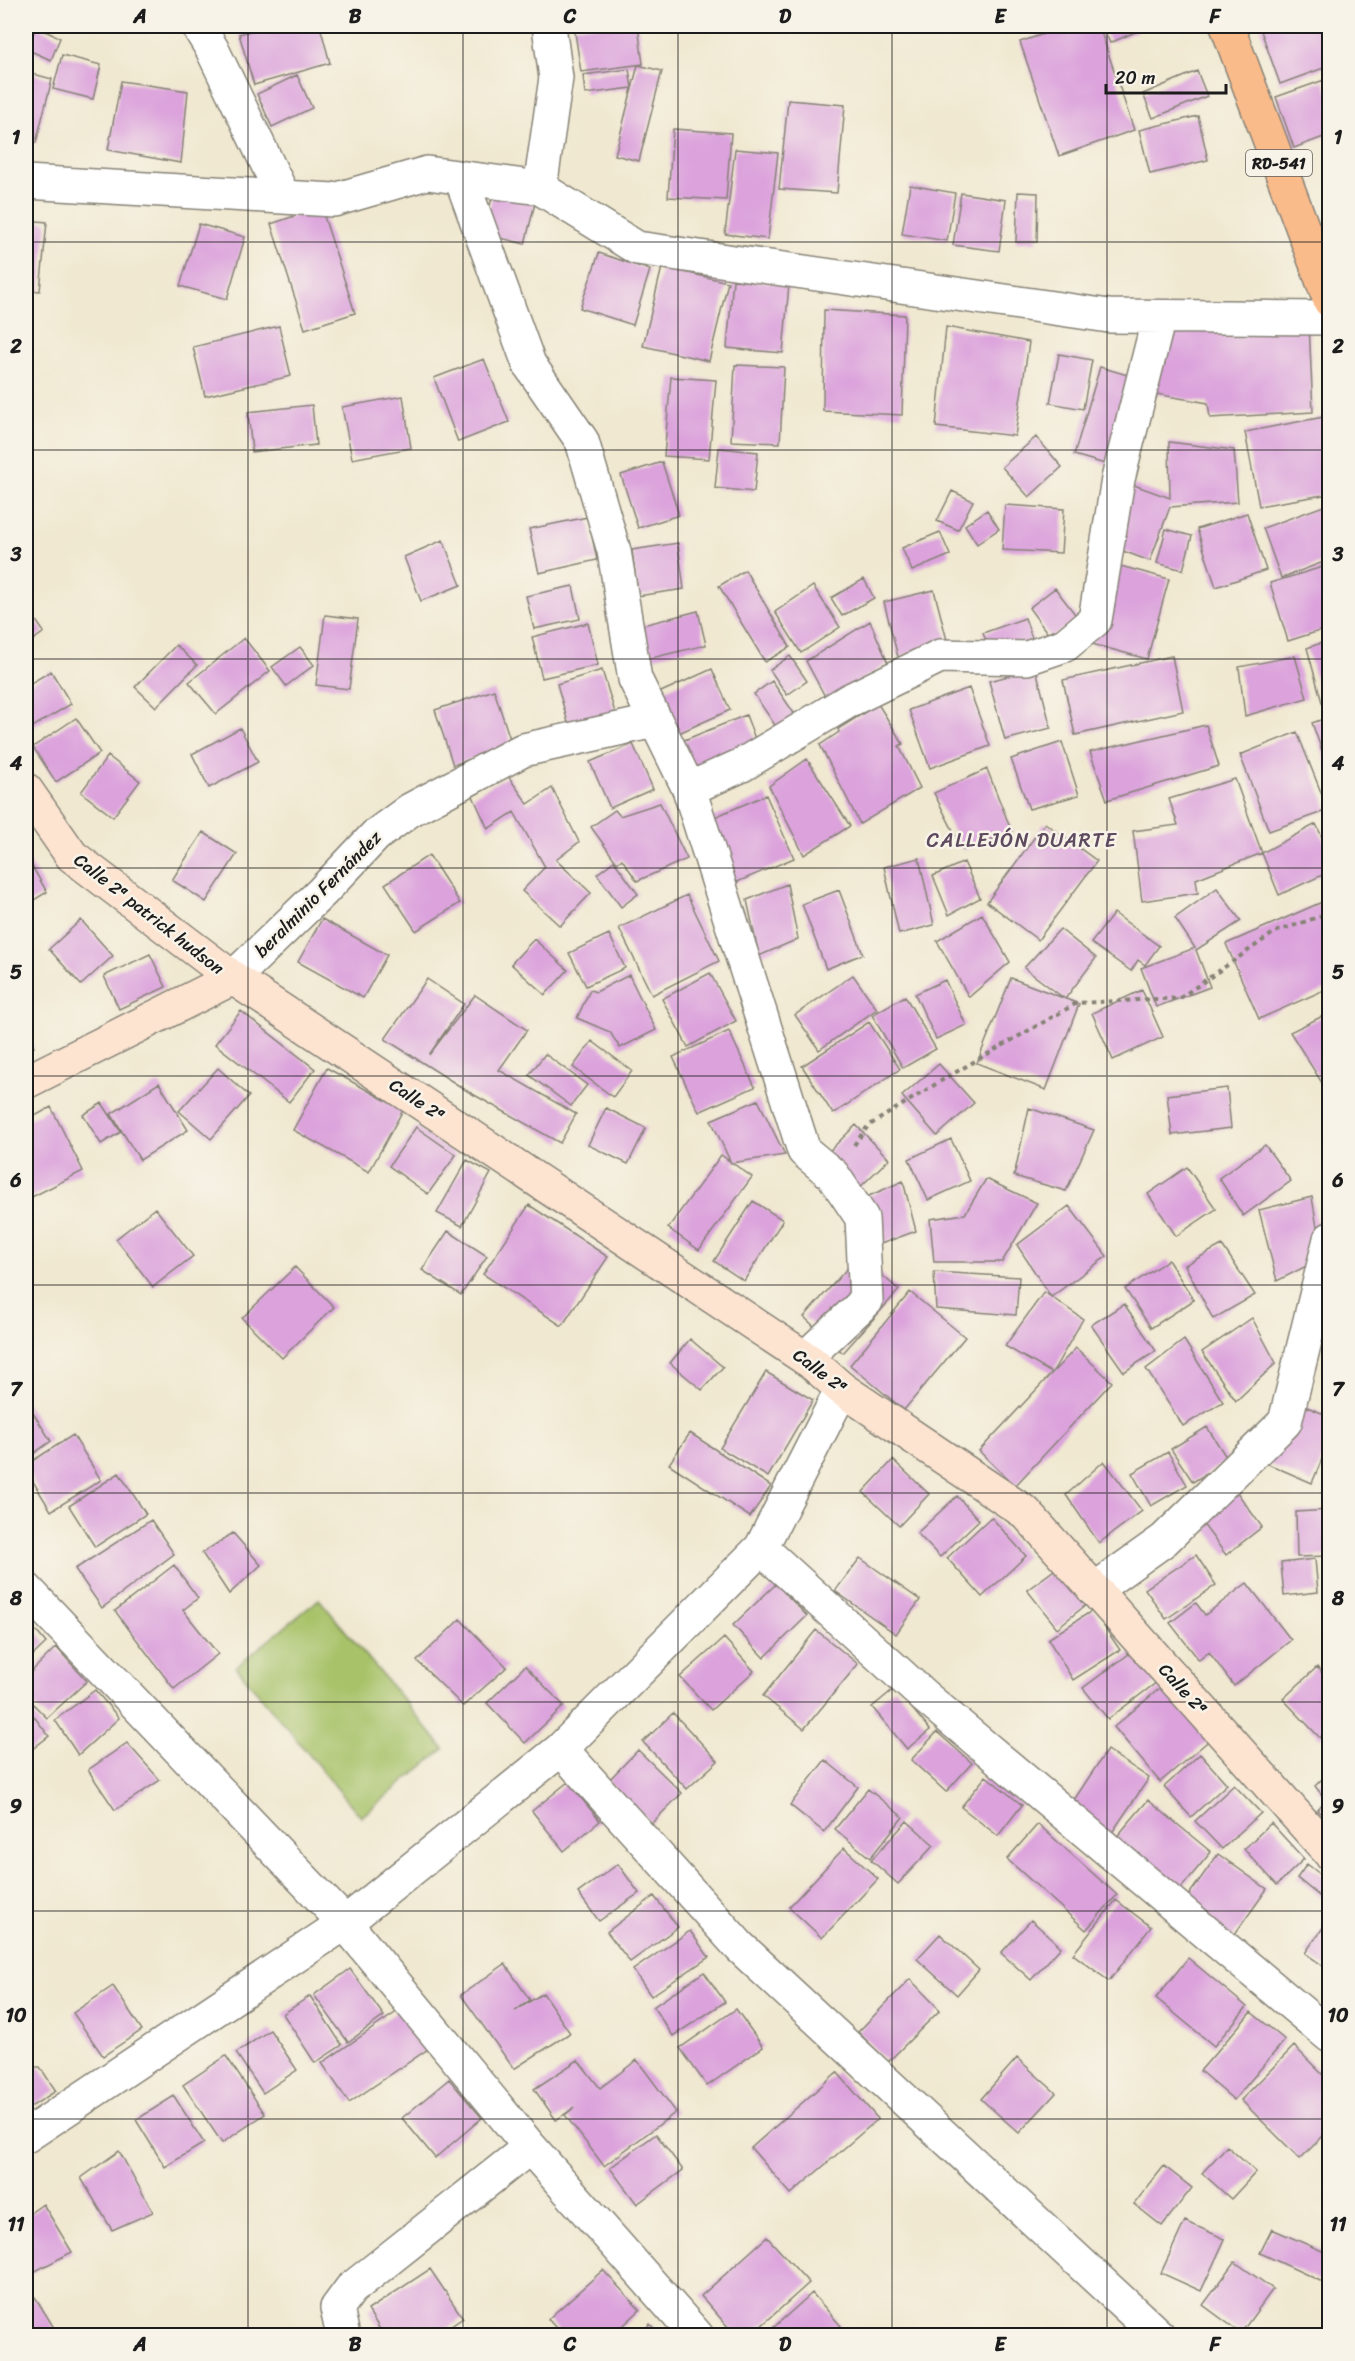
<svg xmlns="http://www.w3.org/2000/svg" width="1355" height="2361" font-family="Sriracha,sans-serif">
  <rect width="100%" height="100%" fill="#f7f3e8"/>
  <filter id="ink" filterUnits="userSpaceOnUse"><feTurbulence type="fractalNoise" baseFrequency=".0167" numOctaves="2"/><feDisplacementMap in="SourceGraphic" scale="12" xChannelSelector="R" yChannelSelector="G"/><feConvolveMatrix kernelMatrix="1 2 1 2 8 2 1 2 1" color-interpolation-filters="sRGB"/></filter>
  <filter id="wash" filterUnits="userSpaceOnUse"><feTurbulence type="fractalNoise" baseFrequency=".008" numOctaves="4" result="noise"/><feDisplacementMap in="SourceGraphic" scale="24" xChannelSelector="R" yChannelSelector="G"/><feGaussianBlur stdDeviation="1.35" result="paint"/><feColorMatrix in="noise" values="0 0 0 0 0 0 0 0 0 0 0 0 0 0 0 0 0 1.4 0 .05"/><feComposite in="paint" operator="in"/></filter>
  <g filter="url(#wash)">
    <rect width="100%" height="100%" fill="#f0e8d0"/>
    <path fill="#a7c269" stroke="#626f42" stroke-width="1.5" d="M319,1599L444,1749L361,1817L236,1667Z"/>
    <g id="blocks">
      <path fill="#dba2dc" d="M268,26H320L330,63L254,85L239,34Z
        M574,26H638L643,64L581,72Z
        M1067,26H1099L1134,130L1059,156L1020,42Z
        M1102,26H1149L1110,43Z
        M1266,26H1325L1329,38V66L1280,84L1260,28Z
        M36,27L60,38L51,60L26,49Z
        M62,55L101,65L93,99L53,89Z
        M638,65L662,71L639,161L615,155Z
        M629,69L632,88L585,94L583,75Z
        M1197,71L1207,96L1153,118L1143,94Z
        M26,72L52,79L36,143L26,140Z
        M297,75L312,108L272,127L257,94Z
        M1324,80L1329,96V135L1294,148L1276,97Z
        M121,81L188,91L181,163L108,150Z
        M788,100L845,105L837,193L779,189Z
        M1198,116L1208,160L1150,174L1139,130Z
        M673,129L731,133L726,200L668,197Z
        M735,149L778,153L768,239L725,234Z
        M910,185L955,193L947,241L902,234Z
        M1018,192L1038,193L1037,242H1016Z
        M493,193L535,203L525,244L483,234Z
        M961,193L1006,200L999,251L953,245Z
        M321,207L355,313L305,329L271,224Z
        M26,220L47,222L40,291L26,290Z
        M199,224L245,237L227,299L180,286Z
        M599,253L650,270L633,325L580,308Z
        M662,267L728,282L709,361L643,346Z
        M733,280L789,284L783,353L727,348Z
        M824,310L905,315L902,415L823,411Z
        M1309,324L1313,412L1210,418L1208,403L1150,393L1169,330Z
        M279,326L291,376L205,396L193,347Z
        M946,327L1029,342L1015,436L936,427Z
        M1059,354L1092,360L1083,409L1050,403Z
        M484,359L509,422L458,442L434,378Z
        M735,365L784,367L780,443L731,441Z
        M1100,367L1138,378L1112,466L1074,455Z
        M671,377L716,380L709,459L664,456Z
        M403,396L411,448L352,459L342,407Z
        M312,405L316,445L252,452L248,412Z
        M1329,416V494L1259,506L1245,432Z
        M1036,437L1062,467L1029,497L1002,467Z
        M1169,442L1234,450L1238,502L1170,507L1150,561L1112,547L1134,485L1170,498Z
        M719,448L758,452L754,492L715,488Z
        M662,462L679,515L638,528L621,475Z
        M952,491L973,501L958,530L937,521Z
        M1329,504V560L1281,578L1263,528Z
        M1005,505L1064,509L1061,553L1002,550Z
        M987,510L999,529L977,544L965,525Z
        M1247,513L1266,570L1216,587L1197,529Z
        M588,517L597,560L539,573L529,529Z
        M1166,529L1192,536L1183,570L1157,563Z
        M940,532L950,555L912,571L902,548Z
        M443,540L461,585L421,601L404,557Z
        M678,543L684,589L638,596L632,550Z
        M1113,564L1169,579L1147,659L1092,644Z
        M1329,565V628L1288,641L1270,583Z
        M745,570L790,647L765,662L719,586Z
        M864,579L874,598L842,616L831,598Z
        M573,586L580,619L534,629L526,596Z
        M813,586L840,627L801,653L775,612Z
        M1055,588L1078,618L1051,638L1029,608Z
        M934,590L948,644L898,657L884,602Z
        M26,606L44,632L26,645Z
        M698,611L706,645L647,659L639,626Z
        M325,615L358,619L349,689L316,685Z
        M1025,618L1033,641L992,656L983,633Z
        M870,621L888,663L828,702L806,661Z
        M588,623L598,665L542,678L532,637Z
        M244,638L270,671L216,714L189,682Z
        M1329,640V704L1323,706L1307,648Z
        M176,645L197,665L156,707L135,687Z
        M300,647L314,665L286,686L272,667Z
        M790,656L807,681L787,695L770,670Z
        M1172,656L1183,711L1075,735L1063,680Z
        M1295,656L1307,698L1245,716L1239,667Z
        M712,669L730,710L670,737L652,696Z
        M1036,669L1051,728L1005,740L989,681Z
        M602,670L617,719L571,733L557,684Z
        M51,671L71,704L26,731V686Z
        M772,681L800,722L781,734L754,694Z
        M969,688L990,746L930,768L909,710Z
        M494,690L512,745L453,765L435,710Z
        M878,704L903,744L899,746L920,788L860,824L820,745L839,732L838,729Z
        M746,715L757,744L689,772L677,743Z
        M1329,717V770L1312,723Z
        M76,718L100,753L56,782L33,747Z
        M1206,725L1219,766L1107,800L1090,752Z
        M240,728L258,762L209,788L192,754Z
        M1297,732L1328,810L1269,831L1240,755Z
        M1062,742L1079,795L1029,809L1011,759Z
        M633,744L653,789L610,808L590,762Z
        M108,756L140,781L113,817L81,792Z
        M807,759L850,826L804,855L769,786Z
        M987,769L1012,832L963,850L934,793Z
        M508,776L528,804L552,788L579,842L556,860L591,893L560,926L522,891L545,867L514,812L488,829L473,796Z
        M1235,779L1262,853L1316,824L1329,852V872L1279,895L1262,853L1196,879L1198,893L1142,901L1133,831L1178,825L1169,799Z
        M766,795L794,858L730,885L703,822Z
        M660,803L687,859L637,881L622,859L617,863L591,827L615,810L620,816Z
        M1045,823L1097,861L1038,940L987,902Z
        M203,832L237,854L206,902L172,880Z
        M429,855L460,903L416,931L385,884Z
        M26,856L47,892L26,905Z
        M919,858L934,925L899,934L884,867Z
        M614,861L638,894L621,907L597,874Z
        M964,862L980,898L949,915L933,876Z
        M787,884L798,939L759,956L747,900Z
        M1217,888L1241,921L1196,950L1210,987L1156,1007L1141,968L1195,948L1175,918Z
        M839,890L863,954L826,969L802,904Z
        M687,895L719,961L652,995L619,928Z
        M1329,899V988L1259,1019L1226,944Z
        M1114,913L1159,946L1145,965L1138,960L1131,971L1091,943Z
        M982,914L1010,962L969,997L937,941Z
        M322,919L387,955L363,998L298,962Z
        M81,920L113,956L81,985L49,949Z
        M1060,929L1096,958L1065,999L1024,968Z
        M609,934L625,968L586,986L569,953Z
        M534,939L568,970L545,995L511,964Z
        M150,954L166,987L119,1009L104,976Z
        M710,973L736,1021L688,1047L662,999Z
        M629,975L656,1030L620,1048L610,1032L577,1018L590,990L596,992Z
        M853,975L877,1009L819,1050L795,1015Z
        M1011,978L1079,1004L1046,1090L977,1063Z
        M427,979L464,1004L429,1055L475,995L527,1030L499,1070L576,1114L560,1143L469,1092L385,1039Z
        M945,980L966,1025L936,1039L915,994Z
        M1142,990L1163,1037L1113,1060L1092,1013Z
        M905,996L936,1049L903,1068L872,1015Z
        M241,1011L315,1069L289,1102L215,1044Z
        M1329,1013V1094L1290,1032Z
        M869,1022L900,1069L833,1114L802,1066Z
        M729,1031L755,1087L699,1112L673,1057Z
        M26,1033L34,1047L26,1052Z
        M592,1041L632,1071L613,1097L573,1067Z
        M545,1054L587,1085L571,1106L529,1075Z
        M939,1064L974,1103L937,1136L902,1096Z
        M218,1068L249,1096L211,1139L179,1111Z
        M327,1068L403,1110L369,1172L293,1130Z
        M159,1083L188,1130L140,1160L111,1114Z
        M1227,1088L1231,1128L1172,1135L1167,1095Z
        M758,1100L785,1155L731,1163L711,1120Z
        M102,1103L121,1132L101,1144L83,1115Z
        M51,1107L83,1171L26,1200V1121Z
        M606,1108L646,1128L628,1164L588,1145Z
        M1029,1108L1094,1130L1066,1191L1014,1176Z
        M856,1125L889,1159L855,1192L822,1158Z
        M416,1127L456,1155L428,1194L389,1166Z
        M951,1139L970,1181L928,1200L909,1159Z
        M1265,1145L1291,1181L1243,1216L1219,1178Z
        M721,1155L752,1177L699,1250L668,1228Z
        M467,1160L491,1173L462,1226L437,1213Z
        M1187,1167L1216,1209L1176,1236L1148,1194Z
        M986,1179L1037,1203L1002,1262H934L930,1219L965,1214Z
        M903,1181L916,1231L878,1245L862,1199Z
        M1312,1197L1322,1258L1277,1281L1259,1210Z
        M753,1201L783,1220L744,1281L714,1261Z
        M529,1205L608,1257L562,1326L483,1274Z
        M1069,1206L1107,1256L1051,1297L1017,1245Z
        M155,1208L193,1256L153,1287L116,1239Z
        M448,1231L487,1256L461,1295L422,1270Z
        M1222,1245L1255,1295L1213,1319L1185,1265Z
        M859,1255L899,1290L843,1353L804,1317Z
        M1168,1260L1194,1300L1151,1328L1125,1289Z
        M295,1267L334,1307L282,1358L242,1318Z
        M934,1272L1019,1277L1016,1315L936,1309Z
        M910,1292L965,1337L904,1410L850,1365Z
        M1044,1292L1083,1319L1052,1373L1076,1348L1112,1382L1015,1486L979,1451L1052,1373L1005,1346Z
        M1124,1304L1156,1351L1124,1372L1091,1325Z
        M1252,1318L1276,1363L1236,1401L1202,1352Z
        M690,1339L723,1367L702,1390L670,1363Z
        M1184,1340L1223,1402L1183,1426L1146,1369Z
        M766,1372L813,1400L768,1477L720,1448Z
        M26,1402L51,1441L26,1459Z
        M1295,1402L1329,1416V1442L1312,1483L1266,1463Z
        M1207,1427L1228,1460L1193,1482L1171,1449Z
        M690,1433L771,1486L750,1517L669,1464Z
        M73,1435L101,1480L51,1511L26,1470V1465Z
        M1168,1452L1187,1485L1151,1506L1132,1473Z
        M893,1460L929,1494L899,1526L863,1492Z
        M1104,1461L1142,1511L1099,1543L1066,1495Z
        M1327,1467H1329V1503L1324,1502Z
        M119,1473L146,1514L95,1547L69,1506Z
        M1229,1481L1262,1527L1226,1555L1194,1512Z
        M957,1496L979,1520L940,1557L917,1533Z
        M1329,1510V1556L1297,1557L1296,1512Z
        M991,1517L1026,1556L982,1597L947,1558Z
        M151,1520L174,1554L102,1608L75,1569Z
        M233,1533L261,1565L229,1594L202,1553Z
        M1196,1555L1216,1585L1166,1619L1145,1589Z
        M860,1558L920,1600L896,1634L835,1591Z
        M1315,1559L1318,1592L1284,1596L1281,1563Z
        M174,1565L198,1598L183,1610L218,1654L174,1689L115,1611Z
        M1057,1568L1086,1605L1057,1628L1027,1590Z
        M1247,1583L1291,1640L1234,1686L1209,1652L1199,1660L1170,1623L1196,1603L1205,1615Z
        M776,1584L807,1616L764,1658L733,1625Z
        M1093,1610L1120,1650L1073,1680L1048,1639Z
        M26,1619L46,1643L26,1662Z
        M460,1619L507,1667L463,1706L417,1661Z
        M816,1630L858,1664L804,1729L763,1696Z
        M724,1638L754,1671L711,1710L680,1677Z
        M56,1647L87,1681L47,1718L26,1697V1677Z
        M1133,1651L1157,1682L1108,1719L1083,1688Z
        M525,1666L564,1706L525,1743L487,1703Z
        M1317,1667L1329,1681V1728L1320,1738L1283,1699Z
        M1166,1683L1212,1738L1160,1782L1114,1727Z
        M895,1688L930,1730L907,1749L872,1707Z
        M95,1690L119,1718L78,1755L55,1720Z
        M26,1706L49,1736L26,1754Z
        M673,1713L718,1761L687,1789L643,1742Z
        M937,1732L972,1763L946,1792L911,1760Z
        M127,1743L160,1780L115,1810L88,1770Z
        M638,1750L682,1793L652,1823L608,1781Z
        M1107,1750L1149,1778L1109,1837L1068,1809Z
        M1200,1754L1227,1784L1191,1817L1164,1787Z
        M825,1760L858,1787L824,1832L790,1805Z
        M1329,1772V1821L1317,1810L1326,1800L1315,1786Z
        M986,1776L1022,1805L998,1836L961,1807Z
        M568,1782L600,1821L564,1851L532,1811Z
        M1234,1785L1261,1813L1222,1849L1195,1821Z
        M868,1789L903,1817L870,1858L835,1829Z
        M1148,1800L1211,1852L1177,1893L1114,1840Z
        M907,1821L934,1845L898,1884L871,1860Z
        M1271,1823L1304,1859L1277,1885L1244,1849Z
        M1038,1824L1117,1895L1086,1930L1007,1859Z
        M844,1848L878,1879L822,1938L789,1907Z
        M1218,1854L1267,1889L1232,1938L1183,1903Z
        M618,1864L639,1893L599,1921L578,1893Z
        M1307,1864L1329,1881V1904L1297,1878Z
        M654,1896L678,1927L630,1962L607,1932Z
        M1116,1900L1151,1927L1109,1981L1073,1954Z
        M1329,1919V1970L1305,1953Z
        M1031,1920L1061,1947L1031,1980L1001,1953Z
        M690,1931L709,1957L651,1996L633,1970Z
        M940,1934L979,1970L957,1995L917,1959Z
        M1188,1958L1247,2007L1214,2046L1156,1998Z
        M505,1964L530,2000L515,2011L543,1993L570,2033L514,2069L461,1995Z
        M350,1969L384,2016L348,2042L314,1995Z
        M704,1972L725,2002L673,2036L653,2007Z
        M910,1979L940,2010L888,2062L858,2032Z
        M113,1986L142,2030L103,2056L73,2013Z
        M310,1996L342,2045L315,2063L283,2014Z
        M401,2009L428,2049L349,2103L322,2063Z
        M736,2009L763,2047L707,2086L680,2048Z
        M1251,2012L1285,2040L1234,2100L1200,2071Z
        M270,2030L297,2070L263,2093L236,2053Z
        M1294,2046L1329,2081V2130L1300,2159L1241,2100Z
        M226,2056L265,2114L222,2143L183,2085Z
        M1017,2058L1056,2093L1019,2133L981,2099Z
        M578,2060L600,2088L637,2060L676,2112L604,2166L565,2115L575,2107L556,2120L534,2089Z
        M26,2067H40L56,2091L26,2110Z
        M837,2072L878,2119L791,2194L751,2148Z
        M449,2079L482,2118L435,2158L402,2118Z
        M174,2096L204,2143L165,2167L136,2120Z
        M656,2134L683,2170L637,2204L610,2168Z
        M1227,2146L1256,2172L1231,2199L1202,2173Z
        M119,2151L153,2212L112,2230L81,2178Z
        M1164,2166L1192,2188L1162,2226L1134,2204Z
        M43,2204L72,2252L26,2276V2216Z
        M1185,2221L1225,2239L1201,2291L1161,2273Z
        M1272,2229L1329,2254V2285L1260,2253Z
        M767,2237L809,2283L750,2336H736L701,2296Z
        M1235,2262L1273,2289L1241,2333L1203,2305Z
        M430,2269L463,2318L436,2336H384L368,2310Z
        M603,2270L640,2310L612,2336H563L548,2319Z
        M812,2293L841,2326L830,2336H764Z
        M35,2297L59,2336H26V2303Z
        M650,2324L661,2336H638Z"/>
    </g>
  </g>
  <g filter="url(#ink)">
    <use href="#blocks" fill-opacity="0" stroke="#868276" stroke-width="1.5"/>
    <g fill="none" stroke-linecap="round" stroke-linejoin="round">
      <g stroke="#868276" stroke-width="36">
        <path id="pedestrian" d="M540,188L556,78L549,26"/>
      </g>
      <g stroke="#868276" stroke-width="36">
        <path id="minor" d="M198,26L212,49L283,196
          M461,178L529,364L582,441L614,551L635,679L689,789L804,1151L833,1175L862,1218L866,1301L805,1358
          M26,182L334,200L427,173L540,188L637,248L1109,316L1330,318
          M689,789L742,765L850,700L940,656L1027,658L1065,645L1095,620L1118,479L1159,317
          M233,978L322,892L376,835L410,810L523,750L655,721
          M761,1548L925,1697L1330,2036
          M26,1589L345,1923L530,2147L697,2336
          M1094,1590L1164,1540L1285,1422L1330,1239
          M561,1749L740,1947L1159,2336
          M26,2136L345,1923L561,1749L761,1548L842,1389
          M343,2336L337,2308L351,2289L530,2147"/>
      </g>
      <g stroke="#868276" stroke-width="36">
        <path id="secondary" d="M26,790L72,856L233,978L811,1362L842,1389L1026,1513L1330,1853
          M26,1082L233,978"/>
      </g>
      <g stroke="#868276" stroke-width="36">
        <path id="primary" d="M1227,26L1330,301"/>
      </g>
      <path stroke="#868276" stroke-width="4" stroke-dasharray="4.5 4.5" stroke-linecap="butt" d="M854,1145L868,1126L949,1076L1077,1003L1180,998L1275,932L1330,913"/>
      <use href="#pedestrian" stroke="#fff" stroke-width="33"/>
      <use href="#minor" stroke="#fff" stroke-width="33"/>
      <use href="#secondary" stroke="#fde4d1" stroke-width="33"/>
      <use href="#primary" stroke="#fabb8b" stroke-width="33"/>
    </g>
  </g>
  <path fill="none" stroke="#1c1c1c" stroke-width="1.5" stroke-opacity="0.55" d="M248,26V2336M463,26V2336M678,26V2336M892,26V2336M1107,26V2336M26,242H1330M26,450H1330M26,659H1330M26,868H1330M26,1076H1330M26,1285H1330M26,1493H1330M26,1702H1330M26,1911H1330M26,2119H1330"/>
  <g text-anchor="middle" stroke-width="5" stroke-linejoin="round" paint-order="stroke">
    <rect fill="#f7f3e8" stroke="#5e5c59" stroke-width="1.5" x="1246" y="150" width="66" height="26" rx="4.5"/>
    <g font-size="16" font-weight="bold" fill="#1c1c1c">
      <text x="1279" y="169">RD-541</text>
    </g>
    <g font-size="18" fill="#1c1c1c" stroke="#f7f3e8">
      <text transform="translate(318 894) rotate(-45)" y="6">beralminio Fernández</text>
      <text transform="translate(149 914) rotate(38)" y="6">Calle 2ª patrick hudson</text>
      <text transform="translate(417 1100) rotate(34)" y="6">Calle 2ª</text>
      <text transform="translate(820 1371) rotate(37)" y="6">Calle 2ª</text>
      <text transform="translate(1183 1689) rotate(48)" y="6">Calle 2ª</text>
    </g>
    <g font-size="20" letter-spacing="1.5" fill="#5f4b5f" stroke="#f7f3e8">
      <text x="1022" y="847">CALLEJÓN DUARTE</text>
    </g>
  </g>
  <rect width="1355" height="2361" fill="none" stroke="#f7f3e8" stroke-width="66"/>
  <path d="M1106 84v9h120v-9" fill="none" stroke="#1c1c1c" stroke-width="3"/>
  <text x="1115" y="84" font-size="18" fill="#1c1c1c" stroke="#f7f3e8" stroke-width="4.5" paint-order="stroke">20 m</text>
  <rect x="33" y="33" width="1289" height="2295" fill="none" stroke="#1c1c1c" stroke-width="2"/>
  <g font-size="20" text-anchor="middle" font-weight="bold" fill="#1c1c1c">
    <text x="140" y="23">A</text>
    <text x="355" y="23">B</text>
    <text x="570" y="23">C</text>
    <text x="785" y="23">D</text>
    <text x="1000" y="23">E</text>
    <text x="1215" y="23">F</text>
    <text x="16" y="144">1</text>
    <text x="1338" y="144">1</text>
    <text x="16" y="353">2</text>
    <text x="1338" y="353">2</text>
    <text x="16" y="561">3</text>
    <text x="1338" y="561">3</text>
    <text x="16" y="770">4</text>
    <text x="1338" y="770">4</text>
    <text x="16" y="979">5</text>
    <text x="1338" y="979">5</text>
    <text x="16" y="1187">6</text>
    <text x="1338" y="1187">6</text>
    <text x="16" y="1396">7</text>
    <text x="1338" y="1396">7</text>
    <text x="16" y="1605">8</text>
    <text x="1338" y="1605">8</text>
    <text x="16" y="1813">9</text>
    <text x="1338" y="1813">9</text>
    <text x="16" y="2022">10</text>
    <text x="1338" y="2022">10</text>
    <text x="16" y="2231">11</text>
    <text x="1338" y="2231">11</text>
    <text x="140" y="2351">A</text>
    <text x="355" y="2351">B</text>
    <text x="570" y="2351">C</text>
    <text x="785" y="2351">D</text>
    <text x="1000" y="2351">E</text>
    <text x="1215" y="2351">F</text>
  </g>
</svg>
